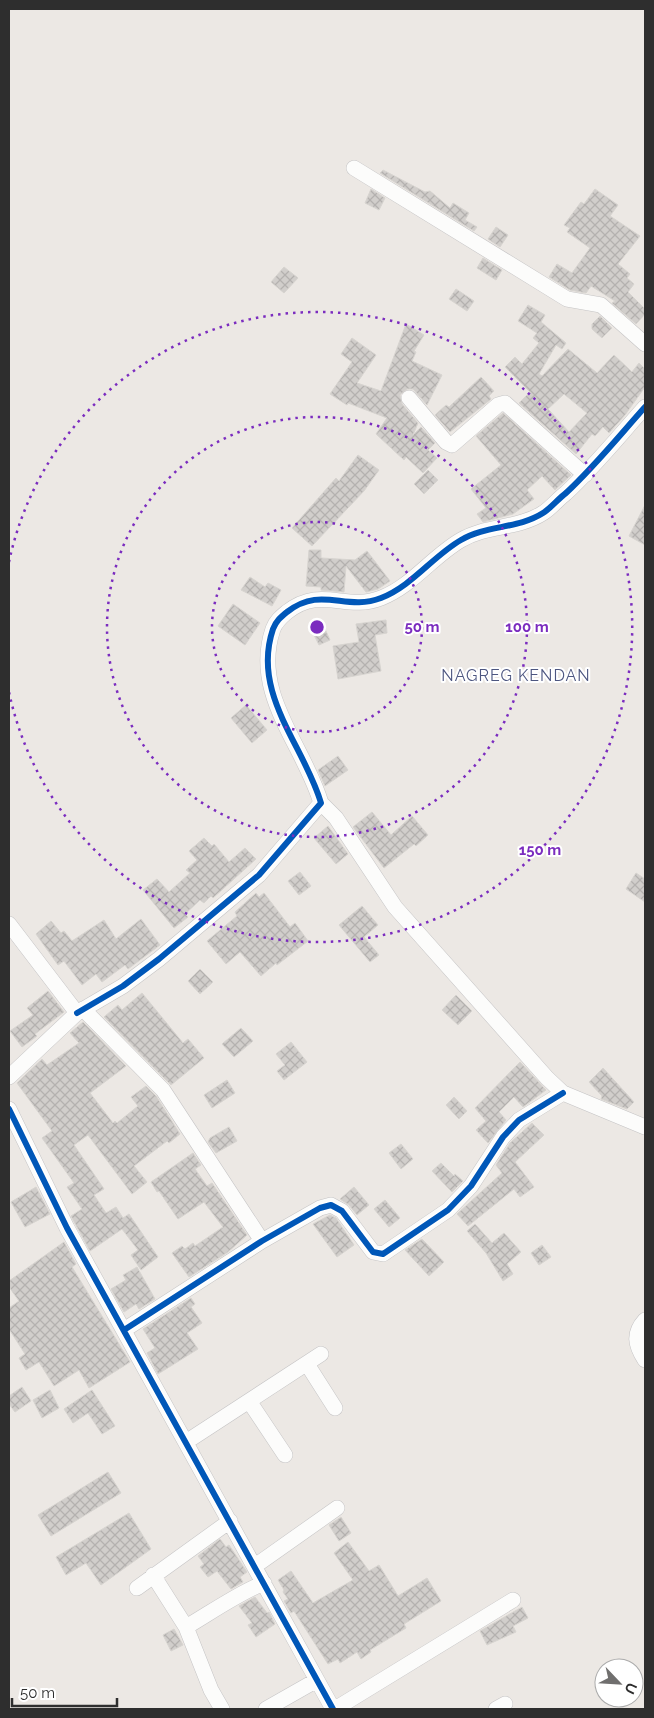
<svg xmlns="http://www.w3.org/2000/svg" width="654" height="1718" font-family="Raleway,sans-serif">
  <defs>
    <pattern id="building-cross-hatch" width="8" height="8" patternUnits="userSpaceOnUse" patternTransform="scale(1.25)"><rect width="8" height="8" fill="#d1cecb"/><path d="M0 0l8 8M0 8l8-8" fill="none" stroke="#b4b1af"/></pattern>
  </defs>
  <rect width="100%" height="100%" fill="#ece8e4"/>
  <path fill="url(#building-cross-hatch)" stroke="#d7d4d0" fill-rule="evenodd" d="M383,170L425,192L430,191L450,208L453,203L469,213L465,220L477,227L474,231L380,173Z
    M371,189L385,198L379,210L365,203Z
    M595,189L618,205L610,216L640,236L618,264L630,274L627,278L634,284L628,292L645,309V314L636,324L612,303L615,301L591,286L586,293L570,290L549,277L557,264L572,273L590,248L567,232L570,228L564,225L581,202L584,204Z
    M496,227L508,235L500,247L488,239Z
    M483,258L502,270L496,280L477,268Z
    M284,267L298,278L284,293L271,282Z
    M456,289L474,301L467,311L449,299Z
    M528,305L545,315L541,322L566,343L562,349L556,345L539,374L542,376L568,349L597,373L614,355L632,372L639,363L645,369V387L625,415L609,433L603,427L595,436L592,434L576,454L519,403L530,392L505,367L515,357L522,364L539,343L533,338L537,333L518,321ZM564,394L587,413L569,432L548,409Z
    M600,316L612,328L602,338L592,329V324Z
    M406,324L424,335L414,351L416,352L412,361L442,375L427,405L413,389H407L400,395L402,404L418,423L413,435L421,427L435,443L428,450L437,458L423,473L406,457L404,460L376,434L387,418L348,403L347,405L330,394L352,362L341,354L352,338L376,355L357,383L381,391Z
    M481,377L494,391L489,396L491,399L450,432L435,415L446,405L449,407Z
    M503,413L571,475L555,490L542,476L527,490L534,499L513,514L483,522L477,514L486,508L471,489L501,465L476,436Z
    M358,455L379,470L364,491L312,546L292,528L336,478L339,481Z
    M428,470L438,480L424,494L414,484Z
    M645,505V545L629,536Z
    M309,550H321V558L355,560L367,551L390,581L378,589L366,592L346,566L344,592L321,590V587L306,586Z
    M250,577L265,587L268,583L281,590L272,606L241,590Z
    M233,604L260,623L245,645L218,626Z
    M386,620L387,633L375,635L381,671L338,679L333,646L359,642L356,624Z
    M325,629L330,640L319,645L314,635Z
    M246,705L267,730L252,743L231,718Z
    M338,756L348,770L325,786L318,770Z
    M372,812L391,835L412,816L428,835L416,846L414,844L384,868L353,827Z
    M328,826L348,854L336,864L314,838Z
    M204,838L212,846L214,844L229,862L245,848L256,859L213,898L211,896L204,903L200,900L185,914L188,917L174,928L143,890L157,879L169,892L190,873L186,870L197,860L189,851Z
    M300,872L311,886L299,895L288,881Z
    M636,873L645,879V902L626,889Z
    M256,893L259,897L264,893L290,927L295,923L308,941L277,965L276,963L261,976L240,952L226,964L207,941L237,916L235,912Z
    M362,906L378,925L364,937L379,955L370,962L339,925Z
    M141,919L160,945L128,969L125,965L102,982L96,974L82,985L64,961L58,965L36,934L51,921L61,933L64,931L72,941L104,920L116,939Z
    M200,969L213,982L200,994L188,981Z
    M48,991L64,1012L35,1034L37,1036L22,1047L10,1031L33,1015L27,1008Z
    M142,993L183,1043L188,1039L204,1058L171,1085L104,1017L118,1005L122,1010Z
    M456,995L472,1011L458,1025L442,1010Z
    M83,1022L126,1066L90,1093L113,1123L115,1121L117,1123L138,1106L131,1097L146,1086L156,1096L180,1134L169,1143L167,1141L134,1166L147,1182L132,1194L88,1135L74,1145L104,1189L94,1195L106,1213L116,1207L123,1218L129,1214L158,1257L141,1270L131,1255L138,1250L122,1229L90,1251L71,1216L82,1209L67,1187L74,1183L42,1138L52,1131L17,1083L42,1059L47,1065L79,1043L70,1033Z
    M241,1028L253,1041L234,1057L222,1044Z
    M291,1042L307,1062L284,1080L277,1071L285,1065L276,1054Z
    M520,1062L546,1090L523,1107L514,1097L499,1112L506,1120L488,1143L476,1130L486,1121L475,1108Z
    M603,1068L634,1102L627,1109L601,1099L602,1096L589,1082Z
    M227,1080L235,1093L212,1108L204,1095Z
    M454,1097L467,1111L459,1119L446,1105Z
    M532,1123L544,1135L515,1162L534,1187L520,1197L514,1189L468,1226L457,1214L502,1173L496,1165L510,1143Z
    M229,1127L237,1141L216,1153L208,1142L210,1138Z
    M401,1144L413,1159L401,1169L389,1153Z
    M193,1153L201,1165L195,1169L207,1186L212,1183L247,1235L228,1252L189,1277L172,1253L182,1246L185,1249L193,1243L195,1246L223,1227L204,1202L178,1219L159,1191L157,1192L151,1182Z
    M441,1163L454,1176L455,1174L463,1181L452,1192L432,1171Z
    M36,1187L50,1214L25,1227L11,1202Z
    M354,1187L369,1205L357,1215L349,1205L340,1199Z
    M385,1200L400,1218L389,1227L374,1209Z
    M330,1215L336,1218L354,1245L337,1257L313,1224Z
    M475,1224L492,1243L504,1233L521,1252L507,1264L513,1274L503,1281L486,1253L467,1231Z
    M422,1239L444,1262L429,1276L405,1250Z
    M64,1242L76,1264L72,1267L130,1362L89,1388L79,1370L54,1386L39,1362L26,1370L19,1358L25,1354L9,1329V1308L19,1301L9,1287V1281Z
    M542,1245L551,1257L539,1265L531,1253Z
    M137,1267L155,1299L139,1309L136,1304L124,1312L111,1289L126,1280L123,1275Z
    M191,1298L195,1304L191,1307L202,1323L187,1333L198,1349L158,1374L147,1353L155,1348L143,1329Z
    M22,1387L31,1401L15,1412L9,1404V1396Z
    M50,1390L59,1408L42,1418L33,1400Z
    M92,1390L115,1426L102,1434L88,1413L73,1423L64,1409Z
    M108,1472L121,1493L51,1536L38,1515Z
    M129,1513L151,1549L101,1585L86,1563L66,1575L56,1557Z
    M341,1517L351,1533L339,1541L329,1525Z
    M220,1539L226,1547L229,1545L247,1572L240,1577L243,1582L231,1589L217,1571L208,1577L200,1567L204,1564L198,1556Z
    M348,1542L369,1571L379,1565L398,1596L427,1578L441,1601L404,1624L406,1628L370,1650L371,1652L361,1659L357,1652L340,1663L338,1659L328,1664L294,1611L291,1613L284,1601L288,1599L283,1592L284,1590L278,1580L291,1571L313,1603L353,1580L334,1553Z
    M255,1597L267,1613L269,1612L275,1624L256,1637L248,1625L252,1623L239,1606Z
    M522,1607L528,1618L513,1626L516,1632L487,1645L480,1631Z
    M174,1629L183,1645L171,1651L163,1635Z"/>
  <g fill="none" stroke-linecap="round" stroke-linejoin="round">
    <g stroke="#c5c4c5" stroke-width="16">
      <path id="street" d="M354,168L567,299L601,305L645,344
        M409,398L446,442L452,445L498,405L505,403L585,475
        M321,803L336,818L395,907L547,1078L563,1093L645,1127
        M9,924L77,1013L9,1077
        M83,1009L163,1090L262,1241
        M77,1013L123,986L159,959L259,875L321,803C304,745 251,694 273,629C276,621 281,617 287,612C322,585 345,612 381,598C412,586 433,556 461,540C486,525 518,529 543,513C551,508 558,499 566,493C595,466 619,436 645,407
        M9,1109L67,1228L333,1709
        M645,1320C633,1333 635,1345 645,1360
        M124,1330L262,1241L320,1208L331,1205L342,1211L373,1252L383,1254L448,1210L471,1186L503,1137L519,1120L563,1093
        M307,1364L335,1408
        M249,1401L285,1455
        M186,1442L321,1354
        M255,1566L337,1508
        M153,1575L186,1627L211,1690L222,1709
        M137,1588L230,1521
        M186,1627C210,1613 240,1592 264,1583
        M266,1709L317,1680
        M335,1709L513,1600
        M496,1709L505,1704"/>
    </g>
    <use href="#street" stroke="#fcfcfb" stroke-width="15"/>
    <g stroke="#fff" stroke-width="9">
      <path id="cycleway" d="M77,1013L123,986L159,959L259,875L321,803C304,745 251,694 273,629C276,621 281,617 287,612C322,585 345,612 381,598C412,586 433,556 461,540C486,525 518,529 543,513C551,508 558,499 566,493C595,466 619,436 645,407
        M9,1109L67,1228L333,1709
        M124,1330L262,1241L320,1208L331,1205L342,1211L373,1252L383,1254L448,1210L471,1186L503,1137L519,1120L563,1093"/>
    </g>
    <use href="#cycleway" stroke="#0057b8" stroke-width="6"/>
  </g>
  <g fill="none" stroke="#7b2cbf" stroke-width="2.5" stroke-dasharray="2.5 5">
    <circle cx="317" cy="627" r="105"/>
    <circle cx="317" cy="627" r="210"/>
    <path d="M9 562A315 315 0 1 1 9 692"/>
  </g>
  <g text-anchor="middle" stroke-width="4" stroke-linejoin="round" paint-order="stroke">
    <g font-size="16" letter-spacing="1" fill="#4d5680" stroke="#fff">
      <text x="516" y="681">NAGREG KENDAN</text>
    </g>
  </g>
  <circle cx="317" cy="627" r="8" fill="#7b2cbf" stroke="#fff" stroke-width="2.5"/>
  <g font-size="15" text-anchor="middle" font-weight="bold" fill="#7b2cbf" stroke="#fff" stroke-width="4" stroke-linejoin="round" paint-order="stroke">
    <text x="422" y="632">50 m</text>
    <text x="527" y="632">100 m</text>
    <text x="540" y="855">150 m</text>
  </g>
  <rect width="654" height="1718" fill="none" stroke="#2e2e2e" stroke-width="20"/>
  <g transform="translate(619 1683) rotate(115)"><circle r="24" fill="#ffffff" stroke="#ababab"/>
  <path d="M0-4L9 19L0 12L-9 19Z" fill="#706f6e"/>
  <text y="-8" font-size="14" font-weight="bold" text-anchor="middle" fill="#2e2e2e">U</text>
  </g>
  <path d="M12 1698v8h105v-8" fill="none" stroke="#2e2e2e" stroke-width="2.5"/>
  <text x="20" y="1698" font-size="15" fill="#2e2e2e" stroke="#ffffff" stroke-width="4" paint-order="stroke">50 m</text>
</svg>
